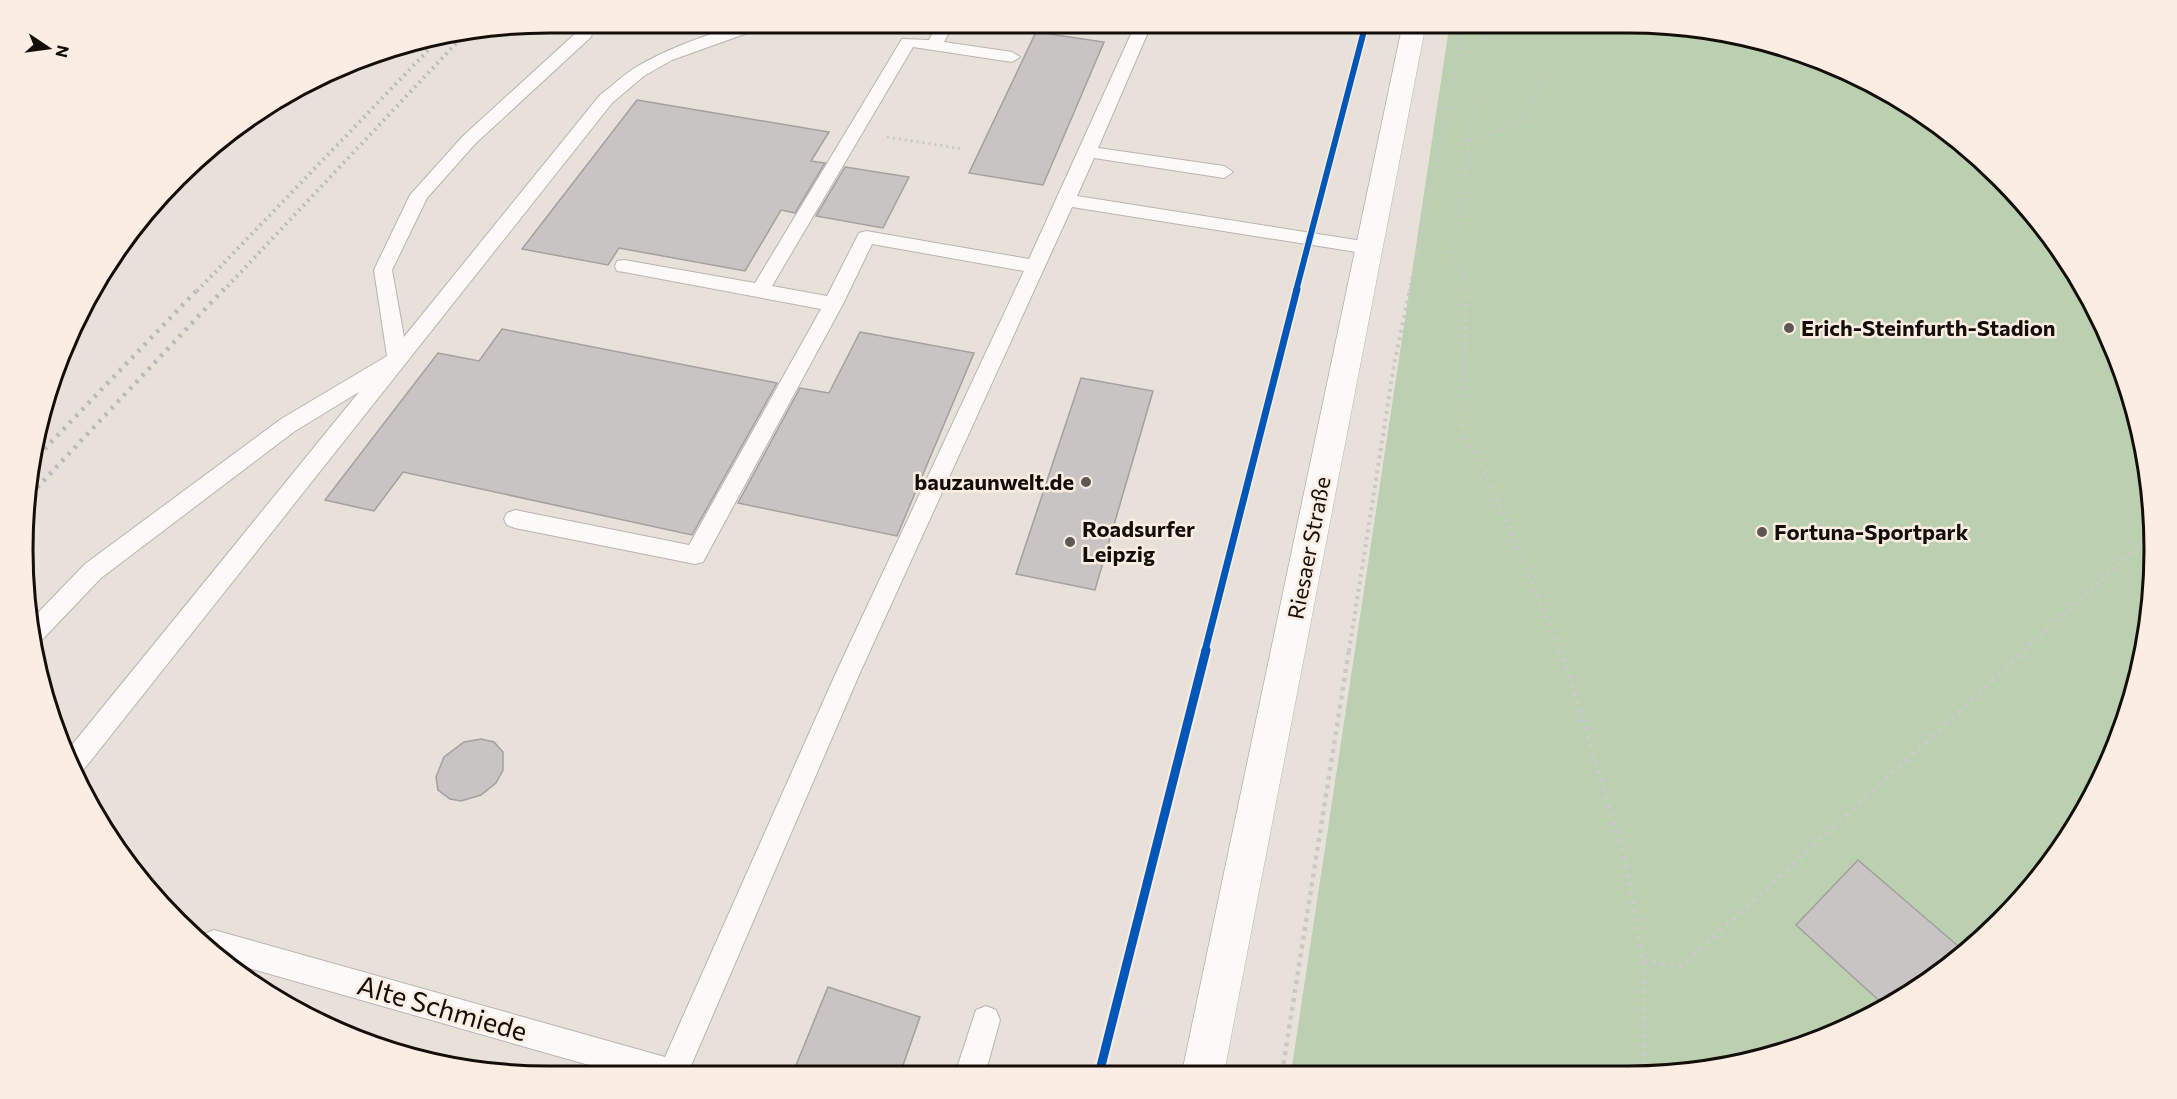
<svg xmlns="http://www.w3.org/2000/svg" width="2177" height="1099" font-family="Commissioner,sans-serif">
  <rect width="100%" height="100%" fill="#e8e1da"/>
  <path fill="#bbd0b0" d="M1508,23L1662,24L1764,40L1860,77L1948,131L2023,202L2084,286L2126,380L2150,480L2153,584L2137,686L2100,782L2024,897L1948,968L1829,1037L1697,1072L1291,1073L1449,28L1491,32Z"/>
  <path fill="#c8c4c3" stroke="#a4a09f" stroke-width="1.5" d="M1036,32L1104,42L1043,185L969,173Z
    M637,100L829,132L811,161L825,163L795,213L781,210L745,271L619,248L608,265L522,249Z
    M845,167L909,177L883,228L816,216Z
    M502,329L777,383L692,535L403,472L374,511L325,500L438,353L479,361Z
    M860,332L974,353L897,536L738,503L800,388L829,393Z
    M1081,378L1153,391L1095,590L1016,574Z
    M481,739L494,742L503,752V770L496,783L481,795L461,801L450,799L438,790L436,777L444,757L464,742Z
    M1858,860L1965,952L1948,968L1884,1005L1796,925Z
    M828,987L920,1017L900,1074L792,1075Z"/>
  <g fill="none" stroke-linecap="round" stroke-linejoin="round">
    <g stroke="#bab4af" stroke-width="2">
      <path id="lane" d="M579,23H595L591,37L475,144L427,198L392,270L404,337L600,95C611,87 621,77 633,69C663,50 734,21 769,23L767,26L672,60L644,76L612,103L81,773L75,776L67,751L359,392L295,431L101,578L40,642L35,644L28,623L85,564L281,419L387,356L374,270L410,195L463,136L577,32Z
        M938,23H954L944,42L1012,52L1020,57L1012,62L913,47L772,286L827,296L857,237L859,233L866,231L1029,259L1136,23H1152L1098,148L1224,166L1233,172L1224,178L1094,158L1077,196L1369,242L1376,244L1378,248L1376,252L1369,254L1072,207L859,675L687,1075H624L235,964L201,940L204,934L214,930L665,1057L835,675L1024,271L872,244L843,304L703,562L695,564L515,528L507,525L504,519L507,513L515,510L689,545L821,309L624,272L617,271L615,266L617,261L624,260L755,283L902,39L929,40Z
        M986,1006L996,1010L1000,1020L985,1074H955L976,1010Z"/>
    </g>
    <g stroke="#bab4af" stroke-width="1">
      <path id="secondary" d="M1403,23H1426L1224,1073H1182Z"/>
    </g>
    <path stroke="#cbc9c6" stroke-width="3" stroke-dasharray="2 4" stroke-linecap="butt" d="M887,137L964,149
      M1471,140L1521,122L1548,72
      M1409,291L1464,23
      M1467,291V280L1453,259L1484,37L1472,23"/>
    <path stroke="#cbc9c6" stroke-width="4" stroke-dasharray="3 4.5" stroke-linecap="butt" d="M1467,289L1462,428L1500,505L1560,651
      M1349,651L1394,365L1410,289
      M2024,651L2152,534"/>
    <path stroke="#cbc9c6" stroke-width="4.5" stroke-dasharray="4 5" stroke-linecap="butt" d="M1559,650L1570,677L1626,864L1643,961L1644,1064L1641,1072
      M1643,961L1682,966L2026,650
      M1644,1064L1653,1072
      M1282,1073L1349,650"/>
    <use href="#lane" fill="#fcfaf9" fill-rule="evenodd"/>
    <use href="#secondary" fill="#fcfaf9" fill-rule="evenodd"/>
    <path stroke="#bcbab9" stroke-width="4" stroke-dasharray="2 4.5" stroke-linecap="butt" d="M197,291L437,41
      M223,291L462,37"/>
    <path stroke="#bcbab9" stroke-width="4.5" stroke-dasharray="3 6" stroke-linecap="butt" d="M32,462L198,289
      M31,494L224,289"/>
    <g stroke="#fbede1" stroke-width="9">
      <path id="cycleway-far2" d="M1296,291L1366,23"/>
    </g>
    <g stroke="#fbede1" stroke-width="10">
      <path id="cycleway-far1" d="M1205,651L1297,289"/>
    </g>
    <g stroke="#fbede1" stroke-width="13">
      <path id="cycleway" d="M1099,1074L1206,650"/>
    </g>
    <use href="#cycleway-far2" stroke="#0057b8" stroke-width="6"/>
    <use href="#cycleway-far1" stroke="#0057b8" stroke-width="7"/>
    <use href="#cycleway" stroke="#0057b8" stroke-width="9"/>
  </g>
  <g fill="#5e5853" stroke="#fbede1" stroke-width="2">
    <circle cx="1789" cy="328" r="6"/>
    <circle cx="1086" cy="482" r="6"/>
    <circle cx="1762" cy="532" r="6"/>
    <circle cx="1070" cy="542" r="6"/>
  </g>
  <g text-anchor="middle" stroke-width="5" stroke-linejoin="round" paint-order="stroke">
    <g font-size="22" font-weight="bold" fill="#130e0a" stroke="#fbede1" text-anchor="start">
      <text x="1801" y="336">Erich-Steinfurth-Stadion</text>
      <text x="1074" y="490" text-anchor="end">bauzaunwelt.de</text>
      <text x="1082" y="537">Roadsurfer<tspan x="1082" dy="25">Leipzig</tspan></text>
      <text x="1774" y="540">Fortuna-Sportpark</text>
    </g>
    <g font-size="22" fill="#130e0a" stroke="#fbede1">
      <text transform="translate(1309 548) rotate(-79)" y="8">Riesaer Straße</text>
    </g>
    <g font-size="27" fill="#130e0a" stroke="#fbede1">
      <text transform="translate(442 1009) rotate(16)" y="9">Alte Schmiede</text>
    </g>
  </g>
  <path d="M0 0H2177V1099H0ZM549 33H1628A516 516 0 0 1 2144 549V550A516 516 0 0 1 1628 1066H549A516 516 0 0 1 33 550V549A516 516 0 0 1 549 33Z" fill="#fbede1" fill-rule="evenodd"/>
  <path fill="none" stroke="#130e0a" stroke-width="3" d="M549 33H1628A516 516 0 0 1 2144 549V550A516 516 0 0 1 1628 1066H549A516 516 0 0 1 33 550V549A516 516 0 0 1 549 33Z"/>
  <g transform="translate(48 48) rotate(103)" stroke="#fbede1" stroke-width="4.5" paint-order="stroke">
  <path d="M0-4.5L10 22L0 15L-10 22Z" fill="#130e0a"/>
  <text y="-9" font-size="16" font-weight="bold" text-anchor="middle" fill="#130e0a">N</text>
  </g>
</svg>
